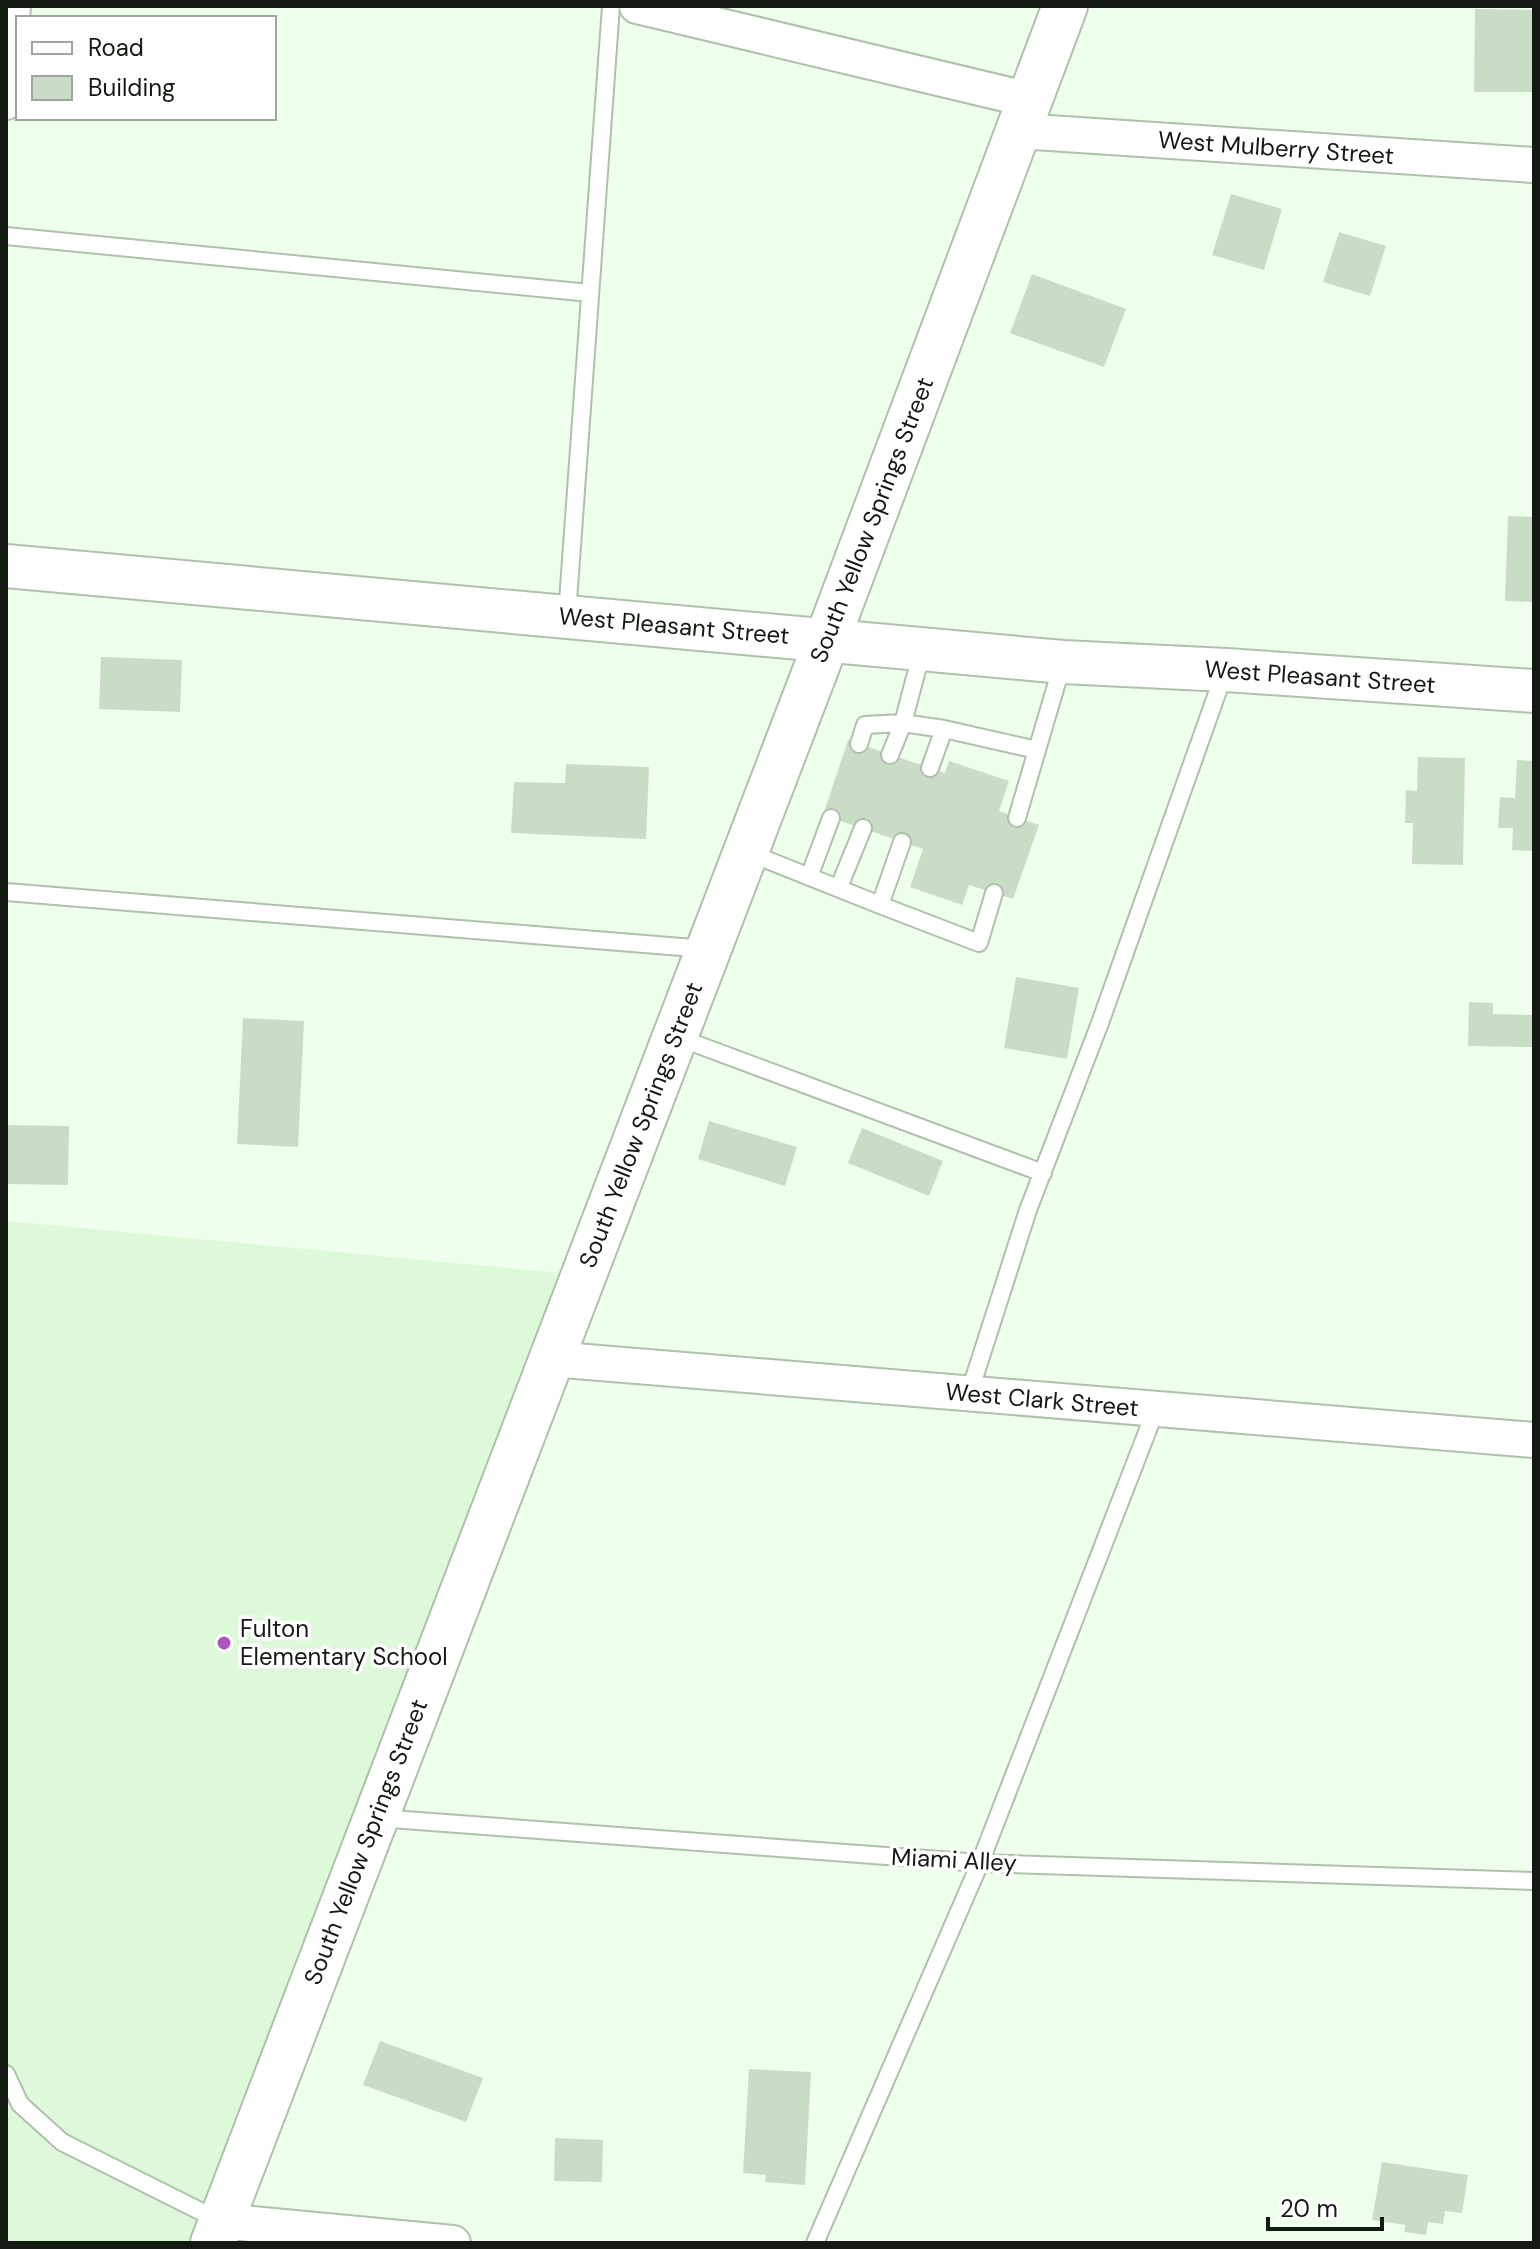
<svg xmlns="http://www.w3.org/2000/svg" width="1540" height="2249" font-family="'DM Sans',sans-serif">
  <rect width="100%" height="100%" fill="#eeffeb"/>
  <path fill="#def8da" d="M6,1221L583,1275L213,2243H6Z"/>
  <path fill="#c9ddc6" d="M1475,9L1534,10V92H1474Z
    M1231,194L1282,209L1264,270L1212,255Z
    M1339,232L1386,246L1370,296L1323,282Z
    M1032,274L1126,309L1104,367L1010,333Z
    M1508,516L1534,517V602L1505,601Z
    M101,657L182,660L180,712L99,709Z
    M848,740L945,773L949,761L1009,781L999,811L1039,825L1013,899L969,885L962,905L910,887L923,849L823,815Z
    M1418,757L1465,758L1463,865L1412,864L1413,823H1405L1406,790L1417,791Z
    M1517,760L1534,761V851L1512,850L1513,828H1498L1500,797L1515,798Z
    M566,764L649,767L646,839L511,833L514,782L565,783Z
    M1016,977L1079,988L1067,1059L1004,1048Z
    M1469,1002L1493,1003V1014L1533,1015L1532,1047L1468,1046Z
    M243,1018L304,1021L298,1147L237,1144Z
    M709,1121L797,1147L785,1186L698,1159Z
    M6,1125L69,1126L68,1185L6,1184Z
    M862,1128L943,1161L929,1196L848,1163Z
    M380,2041L483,2078L466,2122L363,2085Z
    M749,2069L811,2072L805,2185L765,2182L766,2175L743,2173Z
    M555,2138L603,2140L602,2182L554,2181Z
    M1382,2162L1468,2175L1462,2213L1445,2211L1443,2224L1428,2222L1426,2235L1404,2232L1406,2225L1372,2220Z"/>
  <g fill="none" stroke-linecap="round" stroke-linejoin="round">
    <g stroke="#aec2ab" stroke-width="20">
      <path id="service" d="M6,236L590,293
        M567,615L611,6
        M859,744L865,725L903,723L944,729
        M890,755L903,723L922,651
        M930,768L944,729L1037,750
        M1017,818L1063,662
        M747,852L880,905L902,842
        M809,877L831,818
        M839,887L863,828
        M6,892L706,949
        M880,905L979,943L994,893
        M677,1037L1043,1173
        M969,1394L1028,1210L1100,1023L1225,671
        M378,1818L980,1863L1534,1881
        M6,2074L20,2104L62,2142L220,2221
        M815,2243L980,1863L1156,1409"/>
    </g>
    <g stroke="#aec2ab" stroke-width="38">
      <path id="minor" d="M637,6L1030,100
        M6,102L13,6
        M1019,131L1534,165
        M551,1359L1534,1440
        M221,2221L453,2243"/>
    </g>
    <g stroke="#aec2ab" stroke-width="46">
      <path id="tertiary" d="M6,566L1063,662L1226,670L1534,691"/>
    </g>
    <g stroke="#aec2ab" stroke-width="48">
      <path id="secondary" d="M213,2243L827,640L1065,6"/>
    </g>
    <use href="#service" stroke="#fff" stroke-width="16"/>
    <use href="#minor" stroke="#fff" stroke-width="34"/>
    <use href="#tertiary" stroke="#fff" stroke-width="42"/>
    <use href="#secondary" stroke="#fff" stroke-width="44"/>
  </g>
  <circle fill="#af54bf" stroke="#fff" stroke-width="3" cx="224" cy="1643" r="8"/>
  <g text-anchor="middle" stroke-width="7" stroke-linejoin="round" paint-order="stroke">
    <g font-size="24" fill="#121a11" stroke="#fff">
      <text transform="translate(1276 148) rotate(4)" y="8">West Mulberry Street</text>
      <text transform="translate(872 520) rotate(-69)" y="8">South Yellow Springs Street</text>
      <text transform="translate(674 626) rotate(5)" y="8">West Pleasant Street</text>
      <text transform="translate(1320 677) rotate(4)" y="8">West Pleasant Street</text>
      <text transform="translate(641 1125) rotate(-69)" y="8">South Yellow Springs Street</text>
      <text transform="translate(1042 1400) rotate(5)" y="8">West Clark Street</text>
      <text transform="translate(366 1842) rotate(-69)" y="8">South Yellow Springs Street</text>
      <text transform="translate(954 1860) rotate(3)" y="8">Miami Alley</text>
    </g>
    <g font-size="24" fill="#121a11" stroke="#fff" text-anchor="start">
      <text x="240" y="1637">Fulton<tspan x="240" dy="28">Elementary School</tspan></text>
    </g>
  </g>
  <rect width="1540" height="2249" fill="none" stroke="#121a11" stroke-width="16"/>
  <rect x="16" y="16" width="260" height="104" fill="#ffffff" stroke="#a0a3a0" stroke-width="2"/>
  <rect x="32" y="42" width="40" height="12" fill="#ffffff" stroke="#a0a3a0" stroke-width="2"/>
  <text x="88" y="56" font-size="24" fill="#121a11">Road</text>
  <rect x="32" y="76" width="40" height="24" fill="#c9ddc6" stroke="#a0a3a0" stroke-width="2"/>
  <text x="88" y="96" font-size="24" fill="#121a11">Building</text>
  <path d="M1268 2217v12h114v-12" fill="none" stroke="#121a11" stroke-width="4"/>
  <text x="1280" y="2217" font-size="24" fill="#121a11" stroke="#ffffff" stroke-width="6" paint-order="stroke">20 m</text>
</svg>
